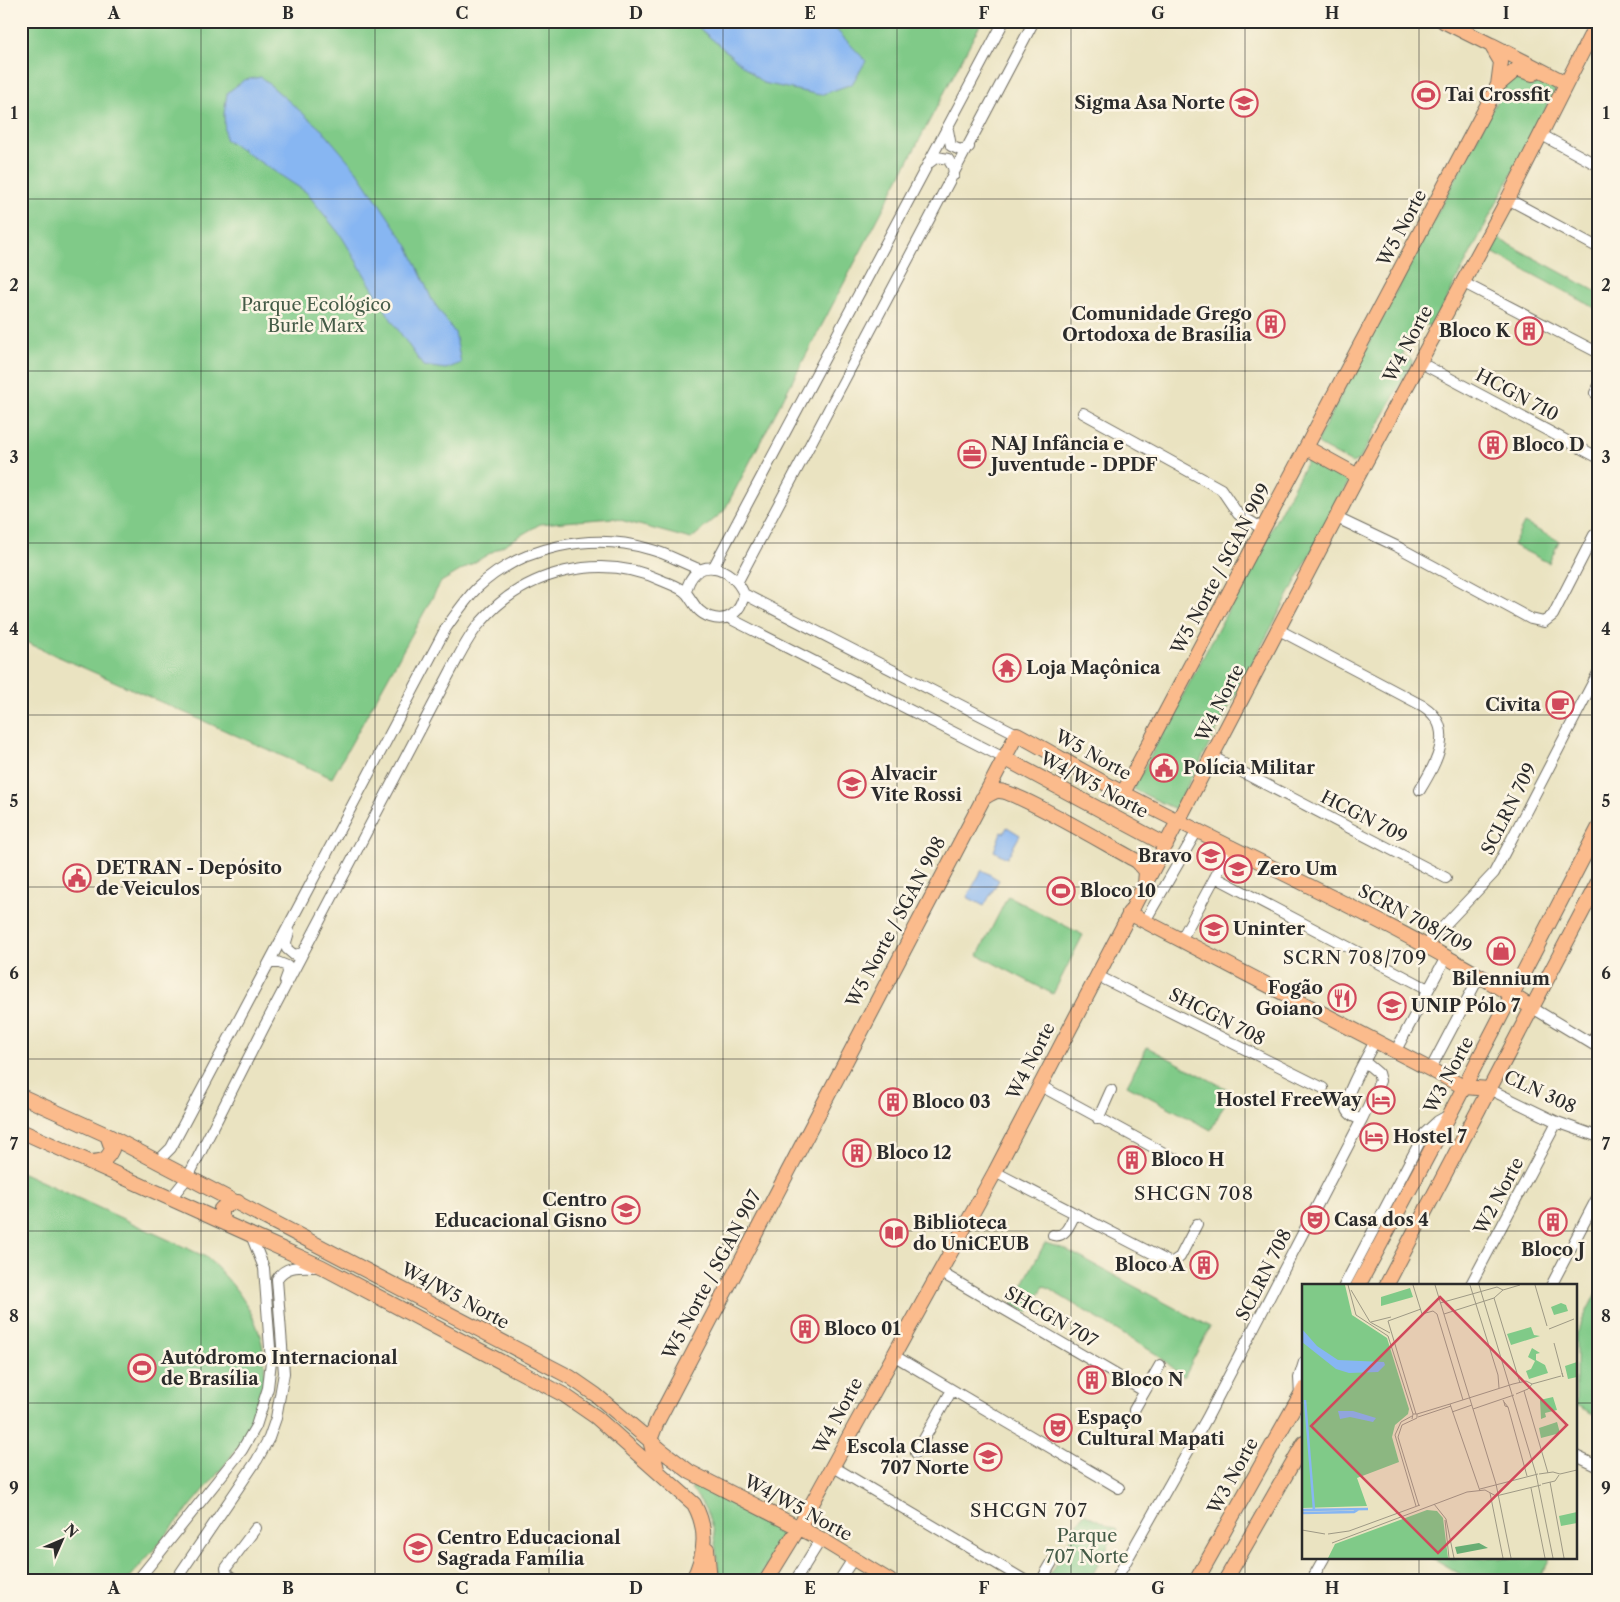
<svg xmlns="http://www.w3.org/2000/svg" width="1620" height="1602" font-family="'Libre Caslon Text',serif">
  <rect width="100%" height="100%" fill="#fcf5e5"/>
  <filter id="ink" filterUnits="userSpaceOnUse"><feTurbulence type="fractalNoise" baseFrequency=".02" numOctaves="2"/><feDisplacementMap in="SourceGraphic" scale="10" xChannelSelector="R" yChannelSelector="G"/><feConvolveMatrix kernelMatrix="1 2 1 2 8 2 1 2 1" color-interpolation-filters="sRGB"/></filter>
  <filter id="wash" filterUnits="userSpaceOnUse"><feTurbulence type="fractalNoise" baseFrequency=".0096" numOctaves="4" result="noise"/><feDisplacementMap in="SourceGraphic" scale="20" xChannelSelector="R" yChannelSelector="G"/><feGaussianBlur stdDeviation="1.12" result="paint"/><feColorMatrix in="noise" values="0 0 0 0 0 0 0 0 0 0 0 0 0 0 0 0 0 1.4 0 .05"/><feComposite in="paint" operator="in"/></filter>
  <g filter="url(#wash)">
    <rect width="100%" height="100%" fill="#eae3c1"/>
    <path fill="#80ca88" stroke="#567a5a" d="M21,21H982L724,511L691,539L613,518L540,524L441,582L332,778L21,640Z
      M1522,70L1553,86L1555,91L1432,327L1420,322L1402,355L1413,361L1360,459L1352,463L1321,446L1318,442L1319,437L1512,72Z
      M1495,237L1599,293V310L1488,250Z
      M1310,456L1348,474L1349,481L1175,809L1133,789Z
      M1524,523L1559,541L1549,563L1513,545Z
      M1008,896L1083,935L1053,994L978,955Z
      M1147,1047L1231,1091L1211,1130L1127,1085Z
      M21,1172L206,1257C251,1298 278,1347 258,1409C245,1444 217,1474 194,1502C172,1528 149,1555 127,1581H21Z
      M1045,1243L1065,1249L1210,1327L1184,1377L1156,1354L1044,1286L1028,1313L1012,1304Z
      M1599,1287V1417L1576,1405V1333Z
      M699,1486L739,1508L760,1514L786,1531L758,1581H720C715,1549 716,1513 691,1490L693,1487Z
      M1084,1513L1117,1530L1089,1581H1046Z
      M1432,1558H1550L1538,1581H1472Z"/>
    <path fill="#87b6f2" stroke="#59708e" d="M691,21H828L866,61L852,84L820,95L763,83Z
      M261,77L323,131L358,172L409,248L432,300L455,333L461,363L446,369L423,366L392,321L342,237L306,192L225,139L224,114L227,93L244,80Z
      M1007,827L1020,835L1007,858L994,851L1001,832L1004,833Z
      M982,870L999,880L984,906L967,897Z"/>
  </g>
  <g filter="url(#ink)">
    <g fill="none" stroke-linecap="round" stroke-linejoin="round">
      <g stroke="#6e6b60" stroke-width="12">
        <path id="minor" d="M948,130L951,146L960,150L969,147
          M1540,134L1599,166
          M929,163L937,157L948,159L953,167L954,175
          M1508,199L1599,248
          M1462,282L1599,353
          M1419,362L1599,458
          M1595,393L1599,386
          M1083,413L1221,489L1238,514L1263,529
          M1337,518L1396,546L1531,619L1544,622L1553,615L1594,535
          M713,568L1004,21
          M738,581L1034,21
          M744,594L1017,734
          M729,618L1004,758
          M1279,630L1423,706C1457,728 1436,763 1420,790
          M1213,757L1446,878
          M1215,877L1428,989
          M1145,921L1198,829
          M289,932L286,942L287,949L294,955L303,953
          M1181,940L1232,846
          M1425,946L1494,873L1599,671
          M269,964L277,962L287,966L288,973L285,981
          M1096,975L1323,1088
          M1531,1007L1599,1048
          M1591,1043L1599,1030
          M1395,1052L1446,957
          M1365,1062L1378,1073L1380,1081L1362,1119C1354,1118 1347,1114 1346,1105C1345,1095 1369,1053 1375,1041
          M1430,1070L1480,975
          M1039,1085L1175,1159
          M1489,1089L1557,1122L1599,1137
          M1098,1119L1111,1090
          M157,1162L171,1148L446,628C456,614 465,600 477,588C521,546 592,532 649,549C666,553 683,563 699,569
          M995,1172L1171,1263L1180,1257L1197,1224
          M171,1198L188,1177L263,1029L453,667C461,652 469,635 481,622C525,570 601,552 663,581C670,584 682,588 687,594C694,603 697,613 710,617C728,623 741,612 744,594C732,565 694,554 686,592
          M1053,1235C1066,1238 1070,1223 1075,1214
          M940,1272L1144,1391
          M1344,1286L1424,1134L1438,1121L1449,1115
          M1470,1286L1557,1122
          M1551,1286L1598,1196
          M893,1355L1119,1488
          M1300,1396L1299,1378L1304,1362
          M1134,1410L1160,1365
          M916,1453L952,1390
          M1576,1456L1599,1467
          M832,1466L1026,1581
          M137,1581L242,1450L256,1426L268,1388L271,1361L264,1268L251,1235
          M175,1581L257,1460L269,1438L276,1418L284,1373L277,1279C286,1264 303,1267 319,1267
          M237,1581L227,1574L226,1568L256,1528
          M795,1581L821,1539
          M839,1581L853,1559
          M1041,1581L1055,1557
          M1115,1581L1207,1418L1362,1119
          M1311,1581L1324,1558"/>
      </g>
      <g stroke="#6e6b60" stroke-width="16">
        <path id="major" d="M1492,45L1566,83
          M1498,85L1517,69L1533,74
          M1307,448L1358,476
          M1004,758L1166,845
          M1123,793L1498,85L1501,62L1491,45L1443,21
          M982,799C987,796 993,791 999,791C1017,791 1114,849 1137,861L1146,871L1145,884
          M1129,913L1464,1087L1489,1089
          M21,1096L107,1135L570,1377L596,1395L661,1450L690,1472L821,1539L890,1581
          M21,1131L322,1267L564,1395L596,1417L694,1504C708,1529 706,1555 692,1581
          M92,1162C103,1161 107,1160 112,1149L107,1135
          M227,1224L221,1218V1209L226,1205L238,1202
          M1358,1286L1450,1114L1599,827
          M1386,1286L1599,880
          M657,1469L650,1440L657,1422L1017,734C1052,753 1087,774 1123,793C1259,864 1401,925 1531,1007
          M707,1549L710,1581
          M766,1581L798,1529L995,1172L1358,476L1508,199L1598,21
          M1196,1581L1304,1389
          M1225,1581L1304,1443"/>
      </g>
      <use href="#minor" stroke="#fff" stroke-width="10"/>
      <use href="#major" stroke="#fbbb8c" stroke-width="14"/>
    </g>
  </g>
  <path fill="none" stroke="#2b2b2b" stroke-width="1" stroke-opacity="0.55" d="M201,21V1581M375,21V1581M549,21V1581M723,21V1581M897,21V1581M1071,21V1581M1245,21V1581M1419,21V1286M21,199H1599M21,371H1599M21,543H1599M21,715H1599M21,887H1599M21,1059H1599M21,1231H1599M21,1403H1304M1576,1403H1599M1419,1558V1581"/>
  <defs>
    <g id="stadium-ring" transform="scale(1.4375)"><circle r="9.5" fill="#fcf5e5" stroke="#d1495b" stroke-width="1.5"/><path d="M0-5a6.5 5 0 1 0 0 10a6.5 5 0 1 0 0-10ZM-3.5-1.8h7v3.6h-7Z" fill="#d1495b"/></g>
    <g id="school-ring" transform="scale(1.4375)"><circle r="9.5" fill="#fcf5e5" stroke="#d1495b" stroke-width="1.5"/><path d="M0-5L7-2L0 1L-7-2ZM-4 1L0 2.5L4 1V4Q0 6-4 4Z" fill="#d1495b"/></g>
    <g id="building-ring" transform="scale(1.4375)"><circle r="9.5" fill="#fcf5e5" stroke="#d1495b" stroke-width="1.5"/><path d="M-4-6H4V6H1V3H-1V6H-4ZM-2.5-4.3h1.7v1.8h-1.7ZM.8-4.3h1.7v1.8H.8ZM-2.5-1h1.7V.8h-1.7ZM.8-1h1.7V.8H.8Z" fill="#d1495b"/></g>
    <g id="office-ring" transform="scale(1.4375)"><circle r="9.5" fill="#fcf5e5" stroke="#d1495b" stroke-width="1.5"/><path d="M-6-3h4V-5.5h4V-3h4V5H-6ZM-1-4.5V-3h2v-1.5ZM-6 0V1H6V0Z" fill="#d1495b"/></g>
    <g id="temple-ring" transform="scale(1.4375)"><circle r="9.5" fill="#fcf5e5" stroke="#d1495b" stroke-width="1.5"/><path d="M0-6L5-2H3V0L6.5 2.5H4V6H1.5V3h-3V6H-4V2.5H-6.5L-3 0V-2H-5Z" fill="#d1495b"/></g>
    <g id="cafe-ring" transform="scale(1.4375)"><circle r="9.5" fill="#fcf5e5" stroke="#d1495b" stroke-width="1.5"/><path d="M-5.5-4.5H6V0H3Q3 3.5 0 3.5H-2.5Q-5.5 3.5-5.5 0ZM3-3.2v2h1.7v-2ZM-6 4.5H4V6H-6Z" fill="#d1495b"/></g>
    <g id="civic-ring" transform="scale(1.4375)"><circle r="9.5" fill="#fcf5e5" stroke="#d1495b" stroke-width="1.5"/><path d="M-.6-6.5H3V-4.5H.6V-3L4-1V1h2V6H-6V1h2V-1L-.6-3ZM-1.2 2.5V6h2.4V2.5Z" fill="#d1495b"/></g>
    <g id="university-ring" transform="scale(1.4375)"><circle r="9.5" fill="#fcf5e5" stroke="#d1495b" stroke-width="1.5"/><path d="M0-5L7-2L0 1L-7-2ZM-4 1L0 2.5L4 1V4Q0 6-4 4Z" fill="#d1495b"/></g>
    <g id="shop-ring" transform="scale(1.4375)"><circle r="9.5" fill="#fcf5e5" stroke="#d1495b" stroke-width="1.5"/><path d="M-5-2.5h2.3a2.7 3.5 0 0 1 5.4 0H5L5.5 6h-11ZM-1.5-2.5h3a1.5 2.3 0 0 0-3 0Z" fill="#d1495b"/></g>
    <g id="restaurant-ring" transform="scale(1.4375)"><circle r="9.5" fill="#fcf5e5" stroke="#d1495b" stroke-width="1.5"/><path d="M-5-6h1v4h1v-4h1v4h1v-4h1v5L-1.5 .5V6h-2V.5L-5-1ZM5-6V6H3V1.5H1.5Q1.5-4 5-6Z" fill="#d1495b"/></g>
    <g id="hotel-ring" transform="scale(1.4375)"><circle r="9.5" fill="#fcf5e5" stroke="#d1495b" stroke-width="1.5"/><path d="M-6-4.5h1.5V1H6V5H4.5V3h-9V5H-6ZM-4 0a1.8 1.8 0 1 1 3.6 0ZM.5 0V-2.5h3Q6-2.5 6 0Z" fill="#d1495b"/></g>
    <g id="theatre-ring" transform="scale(1.4375)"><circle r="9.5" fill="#fcf5e5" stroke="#d1495b" stroke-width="1.5"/><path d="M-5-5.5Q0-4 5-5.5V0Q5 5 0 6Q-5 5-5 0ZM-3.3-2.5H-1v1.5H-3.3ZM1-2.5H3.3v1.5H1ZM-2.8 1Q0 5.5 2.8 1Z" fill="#d1495b"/></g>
    <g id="library-ring" transform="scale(1.4375)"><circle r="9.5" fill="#fcf5e5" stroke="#d1495b" stroke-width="1.5"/><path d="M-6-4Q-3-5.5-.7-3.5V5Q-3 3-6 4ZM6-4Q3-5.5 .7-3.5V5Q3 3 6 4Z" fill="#d1495b"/></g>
  </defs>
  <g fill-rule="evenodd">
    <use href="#stadium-ring" x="1426" y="95"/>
    <use href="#school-ring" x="1244" y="103"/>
    <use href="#building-ring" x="1271" y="324"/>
    <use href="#building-ring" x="1529" y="331"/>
    <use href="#building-ring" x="1493" y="445"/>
    <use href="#office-ring" x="972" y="454"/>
    <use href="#temple-ring" x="1007" y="668"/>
    <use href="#cafe-ring" x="1560" y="705"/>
    <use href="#civic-ring" x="1164" y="768"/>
    <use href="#school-ring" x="852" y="784"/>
    <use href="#school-ring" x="1211" y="856"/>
    <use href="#university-ring" x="1238" y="869"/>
    <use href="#civic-ring" x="77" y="878"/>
    <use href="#stadium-ring" x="1061" y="891"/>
    <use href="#university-ring" x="1214" y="929"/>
    <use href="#shop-ring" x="1501" y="951"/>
    <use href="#restaurant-ring" x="1342" y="998"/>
    <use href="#university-ring" x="1392" y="1006"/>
    <use href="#hotel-ring" x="1381" y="1100"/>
    <use href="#building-ring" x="893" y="1102"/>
    <use href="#hotel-ring" x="1374" y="1137"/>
    <use href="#building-ring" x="857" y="1153"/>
    <use href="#building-ring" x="1132" y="1160"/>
    <use href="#school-ring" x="626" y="1210"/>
    <use href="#theatre-ring" x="1315" y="1220"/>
    <use href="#building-ring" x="1553" y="1222"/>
    <use href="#library-ring" x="894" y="1233"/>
    <use href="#building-ring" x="1204" y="1265"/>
    <use href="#building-ring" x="805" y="1329"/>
    <use href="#stadium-ring" x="142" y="1368"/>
    <use href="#building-ring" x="1092" y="1380"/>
    <use href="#theatre-ring" x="1058" y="1428"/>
    <use href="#school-ring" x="988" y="1457"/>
    <use href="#school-ring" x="418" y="1548"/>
  </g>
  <g text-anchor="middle" stroke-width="5" stroke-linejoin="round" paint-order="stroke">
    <g font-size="18" font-weight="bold" fill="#2b2b2b" stroke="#fcf5e5" text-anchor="start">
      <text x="1445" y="101">Tai Crossfit</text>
      <text x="1225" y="109" text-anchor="end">Sigma Asa Norte</text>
      <text x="1252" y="320" text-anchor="end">Comunidade Grego<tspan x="1252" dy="21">Ortodoxa de Brasília</tspan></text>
      <text x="1510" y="337" text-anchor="end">Bloco K</text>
      <text x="991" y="450">NAJ Infância e<tspan x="991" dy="21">Juventude - DPDF</tspan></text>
      <text x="1512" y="451">Bloco D</text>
      <text x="1026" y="674">Loja Maçônica</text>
      <text x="1541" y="711" text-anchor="end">Civita</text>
      <text x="1183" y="774">Polícia Militar</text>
      <text x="871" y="780">Alvacir<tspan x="871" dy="21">Vite Rossi</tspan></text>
      <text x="1192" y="862" text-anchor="end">Bravo</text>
      <text x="96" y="874">DETRAN - Depósito<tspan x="96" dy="21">de Veiculos</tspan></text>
      <text x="1257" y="875">Zero Um</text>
      <text x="1080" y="897">Bloco 10</text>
      <text x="1233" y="935">Uninter</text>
      <text x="1501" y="985" text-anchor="middle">Bilennium</text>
      <text x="1323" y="994" text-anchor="end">Fogão<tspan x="1323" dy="21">Goiano</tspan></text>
      <text x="1411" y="1012">UNIP Pólo 7</text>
      <text x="1362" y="1106" text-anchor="end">Hostel FreeWay</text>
      <text x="912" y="1108">Bloco 03</text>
      <text x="1393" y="1143">Hostel 7</text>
      <text x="876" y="1159">Bloco 12</text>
      <text x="1151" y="1166">Bloco H</text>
      <text x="607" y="1206" text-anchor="end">Centro<tspan x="607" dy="21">Educacional Gisno</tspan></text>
      <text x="1334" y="1226">Casa dos 4</text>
      <text x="913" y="1229">Biblioteca<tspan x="913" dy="21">do UniCEUB</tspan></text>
      <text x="1553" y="1256" text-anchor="middle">Bloco J</text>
      <text x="1185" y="1271" text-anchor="end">Bloco A</text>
      <text x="824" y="1335">Bloco 01</text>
      <text x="161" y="1364">Autódromo Internacional<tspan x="161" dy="21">de Brasília</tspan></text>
      <text x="1111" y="1386">Bloco N</text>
      <text x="1077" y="1424">Espaço<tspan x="1077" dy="21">Cultural Mapati</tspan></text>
      <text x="969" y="1453" text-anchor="end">Escola Classe<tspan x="969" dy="21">707 Norte</tspan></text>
      <text x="437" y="1544">Centro Educacional<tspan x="437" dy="21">Sagrada Família</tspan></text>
    </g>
    <g font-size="18" fill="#2b2b2b" stroke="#fcf5e5">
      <text transform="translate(1402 228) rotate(-62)" y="6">W5 Norte</text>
      <text transform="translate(1408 344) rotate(-62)" y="6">W4 Norte</text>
      <text transform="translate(1517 395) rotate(28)" y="6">HCGN 710</text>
      <text transform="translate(1221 569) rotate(-62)" y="6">W5 Norte / SGAN 909</text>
      <text transform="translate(1220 703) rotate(-63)" y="6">W4 Norte</text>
      <text transform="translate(1093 755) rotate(29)" y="6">W5 Norte</text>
      <text transform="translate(1094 785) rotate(28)" y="6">W4/W5 Norte</text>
      <text transform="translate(1509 809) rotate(-63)" y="6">SCLRN 709</text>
      <text transform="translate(1364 817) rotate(27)" y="6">HCGN 709</text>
      <text transform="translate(1415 919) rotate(28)" y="6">SCRN 708/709</text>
      <text transform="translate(896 922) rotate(-62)" y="6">W5 Norte / SGAN 908</text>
      <text transform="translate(1217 1017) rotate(27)" y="6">SHCGN 708</text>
      <text transform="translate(1031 1061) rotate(-63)" y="6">W4 Norte</text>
      <text transform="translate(1449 1075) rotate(-62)" y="6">W3 Norte</text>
      <text transform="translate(1540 1092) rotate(25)" y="6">CLN 308</text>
      <text transform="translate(1499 1196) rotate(-62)" y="6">W2 Norte</text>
      <text transform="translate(712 1275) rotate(-62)" y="6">W5 Norte / SGAN 907</text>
      <text transform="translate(1264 1275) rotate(-63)" y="6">SCLRN 708</text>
      <text transform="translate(455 1296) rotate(28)" y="6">W4/W5 Norte</text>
      <text transform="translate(1051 1317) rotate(30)" y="6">SHCGN 707</text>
      <text transform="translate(838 1416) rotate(-62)" y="6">W4 Norte</text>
      <text transform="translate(1233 1476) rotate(-61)" y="6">W3 Norte</text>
      <text transform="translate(798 1508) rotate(28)" y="6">W4/W5 Norte</text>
    </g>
    <g font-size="18" fill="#445b47" stroke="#fcf5e5">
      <text x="316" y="311">Parque Ecológico<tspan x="316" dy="21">Burle Marx</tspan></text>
      <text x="1087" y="1542">Parque<tspan x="1087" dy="21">707 Norte</tspan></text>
    </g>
    <g font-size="19" letter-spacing="1" fill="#2b2b2b" stroke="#fcf5e5">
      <text x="1355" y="964">SCRN 708/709</text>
      <text x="1194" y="1200">SHCGN 708</text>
      <text x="1029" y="1517">SHCGN 707</text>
    </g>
  </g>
  <g transform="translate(1302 1284)">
    <rect width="275" height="275" fill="#eae3c1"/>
    <path d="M0,1H43L50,31L85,54L107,125L106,130L93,141L90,153L97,178L55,194L65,222L0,224ZM108,4L111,13L79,22V13ZM259,19L264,21L266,27L252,31L249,23ZM229,43L232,51L238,52L209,61L205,50ZM230,64L238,69L234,70V76L243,81L246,89L227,95L224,87L229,85L233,77L226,73ZM275,78V93L266,95L263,82ZM251,113L255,126L243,129L244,133L239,135L238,116ZM255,138L258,149L239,154L237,144ZM125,226L135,227L141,234L146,274H26L33,260ZM275,228V239L259,242L257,232Z" fill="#80ca88"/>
    <path d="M177,259L186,264L155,270L153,263Z" fill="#68ae74"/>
    <path d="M0,45L15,62L36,76L82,78L83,81L76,88L47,89L34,85L0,58ZM36,127H51L74,134L71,138L48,133L38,135Z" fill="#87b6f2"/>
    <path fill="none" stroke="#87b6f2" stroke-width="2.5" d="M3,116L12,226M0,226L66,225M0,229L52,228L57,225"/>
    <path fill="none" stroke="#9e9985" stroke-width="1" d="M46,1L54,31L86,52L111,130M111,1L120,30L131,27L135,30M133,1L194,200L209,274M168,1L196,91L197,104M177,1L234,190L251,274M233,1L245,42M49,6L68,38L88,49M201,6L218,1M192,14L218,99M138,19L195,3L201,6M135,30L161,116M142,30L192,14L201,6M69,38L89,33M247,45L272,35M252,59L261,93L260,89M211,100L224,97L230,100M230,100L259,92M222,107L246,189M214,110L226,105L230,100M201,116L202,118L203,122L206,123L202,118M206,123L225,192M171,125L212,111M150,128L170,121M114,130L86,37L119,25M115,130L148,120M110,132L99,138L93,151L114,222M116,133L149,122M110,135L111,130H115V134L100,141L96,153L117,222M237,190L251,188L258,190M258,190L275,186M248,198L262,274M240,200L253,197L257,191M229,204L243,274M178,205L236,190M178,207L148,120L211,100M188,209L201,274M132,220L144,235L152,274M143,236L147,274M0,246L23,250M26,250L47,247L118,221M30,259L165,208L183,206L194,212L239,201"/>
    <path fill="#d1495b" fill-opacity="0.15" stroke="#d1495b" stroke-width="2.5" d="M138,13L265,141L136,269L9,142Z"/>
    <rect width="275" height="275" fill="none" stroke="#2b2b2b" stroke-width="2.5"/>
  </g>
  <rect width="1620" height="1602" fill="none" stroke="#fcf5e5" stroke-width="55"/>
  <g transform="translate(62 1540) rotate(45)" stroke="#fcf5e5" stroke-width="4" paint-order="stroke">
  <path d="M0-4L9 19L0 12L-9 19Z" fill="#2b2b2b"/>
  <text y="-8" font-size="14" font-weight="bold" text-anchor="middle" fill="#2b2b2b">N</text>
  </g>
  <rect x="28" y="28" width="1564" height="1546" fill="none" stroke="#2b2b2b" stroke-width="2"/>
  <g font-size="16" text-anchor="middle" font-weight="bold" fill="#2b2b2b">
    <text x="114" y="19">A</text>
    <text x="288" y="19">B</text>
    <text x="462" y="19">C</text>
    <text x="636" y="19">D</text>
    <text x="810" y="19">E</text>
    <text x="984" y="19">F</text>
    <text x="1158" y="19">G</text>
    <text x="1332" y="19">H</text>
    <text x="1506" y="19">I</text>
    <text x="14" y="119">1</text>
    <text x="1606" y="119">1</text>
    <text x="14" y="291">2</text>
    <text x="1606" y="291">2</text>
    <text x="14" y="463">3</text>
    <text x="1606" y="463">3</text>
    <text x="14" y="635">4</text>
    <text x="1606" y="635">4</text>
    <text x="14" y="807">5</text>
    <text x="1606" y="807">5</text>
    <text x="14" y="979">6</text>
    <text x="1606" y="979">6</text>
    <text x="14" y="1150">7</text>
    <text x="1606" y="1150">7</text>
    <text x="14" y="1322">8</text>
    <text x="1606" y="1322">8</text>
    <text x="14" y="1494">9</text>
    <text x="1606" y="1494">9</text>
    <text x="114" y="1594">A</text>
    <text x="288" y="1594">B</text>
    <text x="462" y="1594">C</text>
    <text x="636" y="1594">D</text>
    <text x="810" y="1594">E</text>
    <text x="984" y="1594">F</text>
    <text x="1158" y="1594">G</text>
    <text x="1332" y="1594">H</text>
    <text x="1506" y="1594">I</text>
  </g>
</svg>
